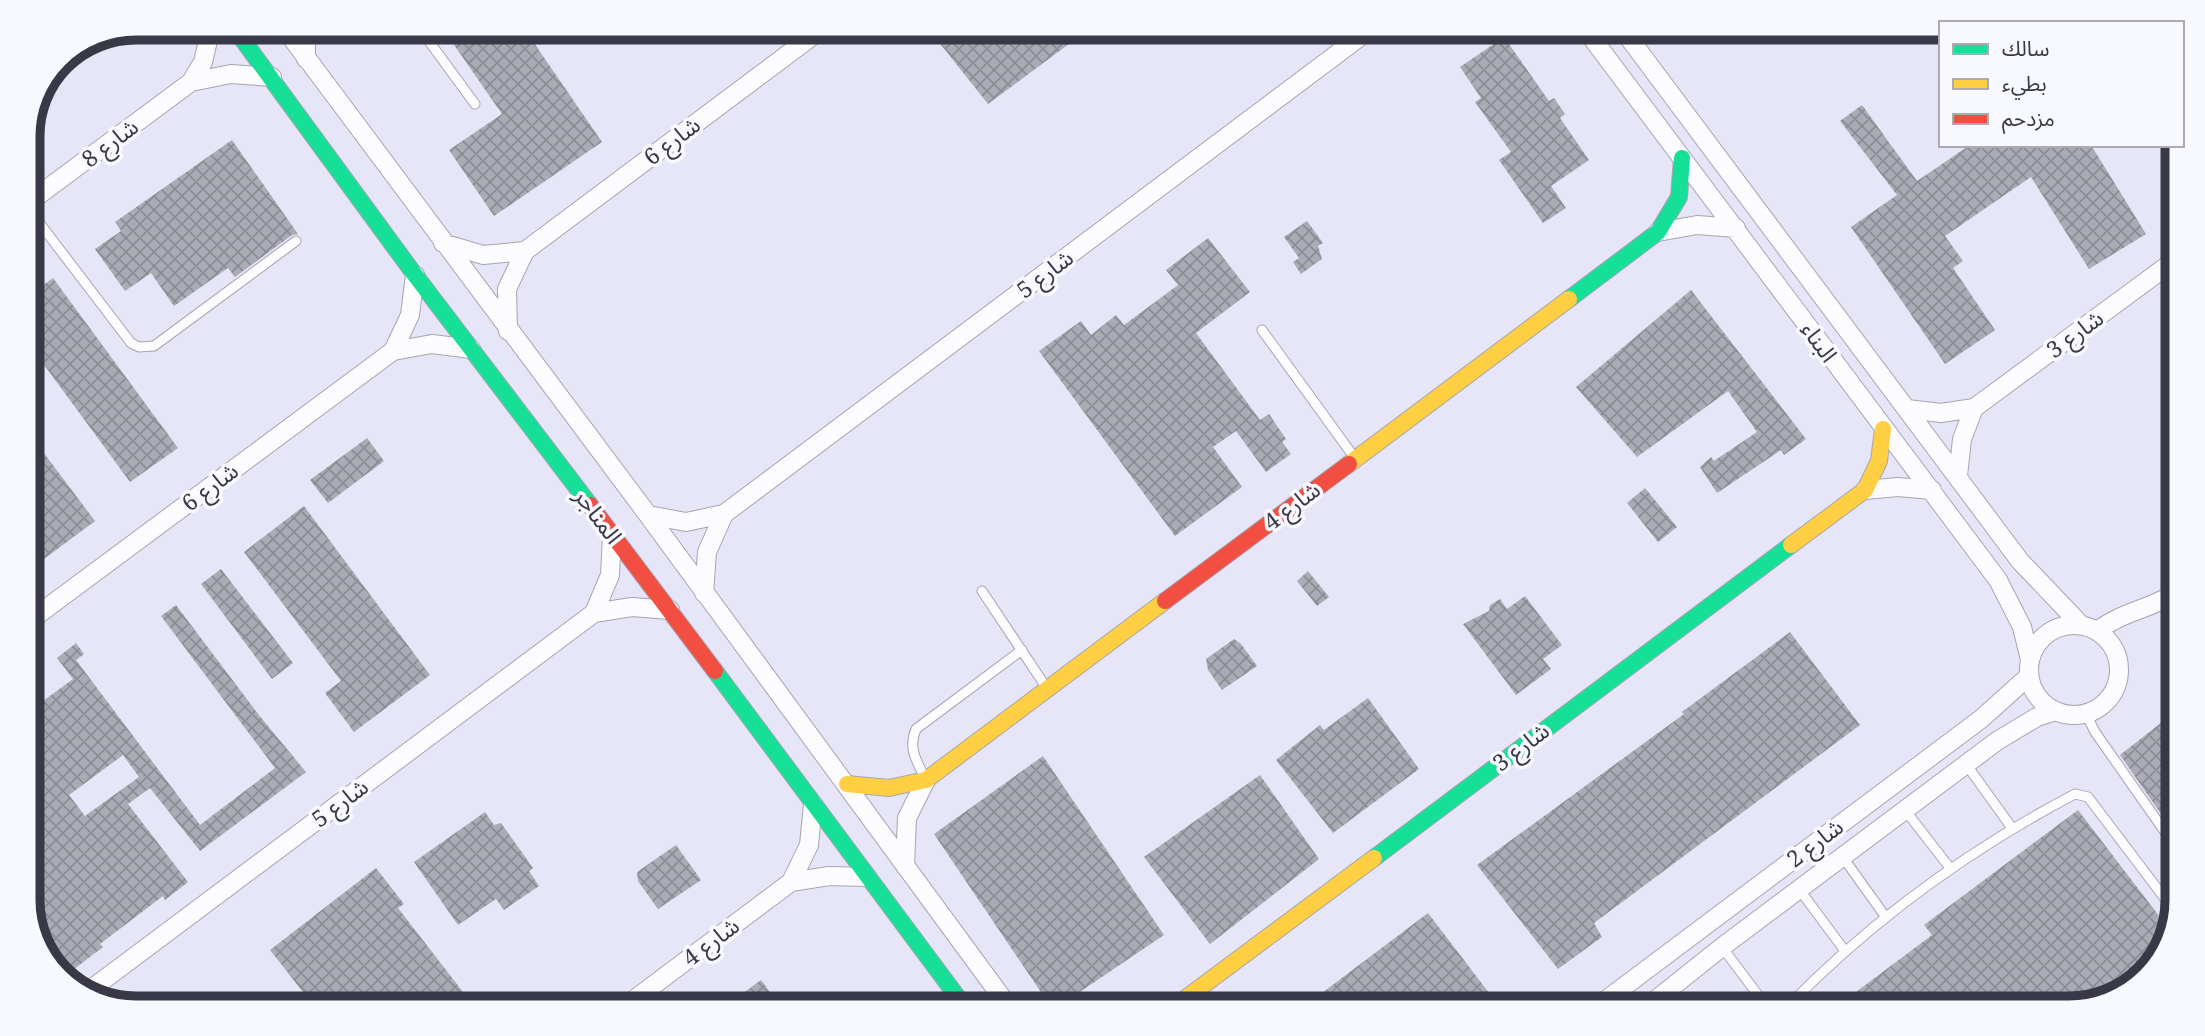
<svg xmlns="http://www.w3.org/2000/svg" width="2205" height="1036" font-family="'Noto Serif','Noto Sans Arabic',serif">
  <defs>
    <pattern id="building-cross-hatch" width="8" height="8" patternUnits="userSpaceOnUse" patternTransform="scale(1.75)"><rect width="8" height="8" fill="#ababb5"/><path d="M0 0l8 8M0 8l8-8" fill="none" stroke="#8c8c95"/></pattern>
  </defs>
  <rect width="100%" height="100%" fill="#eeeef8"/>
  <path fill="#e7e6f9" d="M136,28L1941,36V145H2177L2169,942L2129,990L2070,1008L94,1000L46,960L28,908V129L60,59Z"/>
  <path fill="url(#building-cross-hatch)" fill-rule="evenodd" d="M443,29L552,30L534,43L602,142L494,216L449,150L502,114Z
    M930,31L1051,32H1085L988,104Z
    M1504,37L1549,101L1554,98L1565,114L1560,118L1589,160L1551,186L1566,208L1543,223L1499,160L1511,152L1475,102L1481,98L1460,67Z
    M1862,105L1917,181L1970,145H2091L2146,234L2089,269L2031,177L1945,236L1963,261L1953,268L1995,330L1945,364L1851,227L1897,195L1840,121Z
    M232,140L298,234L292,235L235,277L228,268L174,306L151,273L125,291L95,249L121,231L115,222Z
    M1307,221L1323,243L1318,246L1322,259L1301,274L1293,262L1299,258L1284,237Z
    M1208,238L1250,292L1196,333L1260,420L1269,414L1286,439L1282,442L1291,454L1266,472L1236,431L1213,447L1242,487L1175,536L1039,351L1081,321L1091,335L1116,315L1124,325L1178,285L1166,270Z
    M53,278L178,448L130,482L28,343V296Z
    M1691,290L1806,439L1784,455L1781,450L1717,493L1700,467L1711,457L1714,461L1757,432L1728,391L1637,457L1576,387Z
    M28,432L95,521L28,571Z
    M367,438L384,461L328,503L310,480Z
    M1645,488L1677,527L1658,542L1627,503Z
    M304,506L430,675L354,732L325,693L341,681L244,552Z
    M221,569L293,663L272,679L201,584Z
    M1308,571L1329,597L1317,606L1297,581Z
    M1525,596L1562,645L1543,659L1551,669L1516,695L1463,624L1489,611L1490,605L1500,599L1507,609Z
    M176,605L258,714L306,772L200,851L150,788L128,804L188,882L165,900L163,896L100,944L103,947L65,976L46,960L28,908V712L73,679L57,658L76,643L84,654L76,660L200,825L275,768L161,616ZM123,755L139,777L85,816L69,795Z
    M1790,632L1860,725L1594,923L1602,937L1558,969L1477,865L1684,714L1682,712Z
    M1234,639L1241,644L1257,666L1222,690L1208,670L1206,659Z
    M1368,698L1419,769L1333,833L1276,760L1320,725L1324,730Z
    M2171,715L2170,765V827L2120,755Z
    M1043,756L1164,935L1062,1004H1049L934,834Z
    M1260,775L1319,859L1210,944L1144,857Z
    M2078,810L2169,929V942L2129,990L2070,1008L1836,1007L1932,935L1924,925Z
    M485,812L494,825L501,823L533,868L529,871L539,886L504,910L496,899L458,925L414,862Z
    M676,845L701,880L658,909L638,881L637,872Z
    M376,868L404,904L398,908L470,1001H310L270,950Z
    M1428,913L1499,1006L1306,1005Z
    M761,980L778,1003L731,1002Z"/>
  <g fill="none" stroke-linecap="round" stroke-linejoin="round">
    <g stroke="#a6a5b0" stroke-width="11">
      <path id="lane" d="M420,29L475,104
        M28,208L131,343L139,347L154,346L296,241
        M1262,330L1354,457
        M982,591L1046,687
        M2086,714L2095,732L2170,839
        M1966,764L2012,828
        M925,778C916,760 908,748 916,729L1022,650
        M1905,810L1950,868
        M1842,856L1885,916
        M1799,889L1845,951
        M1722,947L1767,1007
        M1787,1007C1872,920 1968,850 2075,794L2088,797L2169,904"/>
    </g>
    <g stroke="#a6a5b0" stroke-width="20">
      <path id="street" d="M285,29L648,515L1006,1003
        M1589,34L1998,580L2022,627L2030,660
        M1626,34L2020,561L2081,625
        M306,59V29
        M191,82L231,74L272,77
        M28,203L191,82L203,62L211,28
        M1658,232L1697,225L1736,228
        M443,243L483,255L525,251
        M508,331L507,289L525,251L819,31
        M393,351L410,315L415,275
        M1907,409L1941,413L1974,408L2175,260
        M1958,476L1962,439L1974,408
        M1865,490L1898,487L1932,490
        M648,515L686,522L724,514L1365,33
        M704,593L707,552L724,514
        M594,613L610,575L612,535
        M28,622L393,351L432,344L471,349
        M2029 670a45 45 0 1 1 90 0a45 45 0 1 1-90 0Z
        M2097,631C2122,612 2146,610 2172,595
        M905,866L907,818L926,780
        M791,882L829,876L867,877
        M86,993L594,613L632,607L670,610
        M631,1002L791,882L809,845L813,804
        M1598,1006L1981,719L2029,676
        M1648,1006L1722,947L1997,741L2037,717L2056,711"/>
    </g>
    <g stroke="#a6a5b0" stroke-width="18">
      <path id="fast" d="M234,28L415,275L590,505
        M1569,299L1658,232L1679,197L1682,158
        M715,671L962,1003
        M1374,858L1791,545"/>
    </g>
    <g stroke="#a6a5b0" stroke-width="18">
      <path id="slow" d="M1349,464L1569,299
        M1791,545L1865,490L1879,461L1883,429
        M847,784L889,788L926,780L1165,601
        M1178,1004L1374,858"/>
    </g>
    <g stroke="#a6a5b0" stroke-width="18">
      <path id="jam" d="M590,505L715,671
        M1165,601L1349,464"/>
    </g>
    <use href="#lane" stroke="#fcfcfe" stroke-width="9"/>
    <use href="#street" stroke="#fcfcfe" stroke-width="18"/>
    <use href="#fast" stroke="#16e098" stroke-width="16"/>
    <use href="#slow" stroke="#ffcf43" stroke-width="16"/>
    <use href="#jam" stroke="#f24e42" stroke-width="16"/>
  </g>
  <g text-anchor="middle" stroke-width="7" stroke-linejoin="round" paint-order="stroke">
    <g font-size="23" fill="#393846" stroke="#f8f8ff">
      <text transform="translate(672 141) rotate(-37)" y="8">شارع 6</text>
      <text transform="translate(110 143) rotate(-37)" y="8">شارع 8</text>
      <text transform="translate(1045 274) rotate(-37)" y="8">شارع 5</text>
      <text transform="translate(2075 334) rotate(-36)" y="8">شارع 3</text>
      <text transform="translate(1819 342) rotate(54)" y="8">البناء</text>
      <text transform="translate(210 487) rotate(-37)" y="8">شارع 6</text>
      <text transform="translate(1292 506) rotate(-37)" y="8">شارع 4</text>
      <text transform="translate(598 516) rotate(53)" y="8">المناجر</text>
      <text transform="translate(1521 747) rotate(-37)" y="8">شارع 3</text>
      <text transform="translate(340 803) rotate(-37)" y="8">شارع 5</text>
      <text transform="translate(1815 843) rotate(-37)" y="8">شارع 2</text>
      <text transform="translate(711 942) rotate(-37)" y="8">شارع 4</text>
    </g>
  </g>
  <path d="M0 0H2205V1036H0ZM136 40H2069A96 96 0 0 1 2165 136V900A96 96 0 0 1 2069 996H136A96 96 0 0 1 40 900V136A96 96 0 0 1 136 40Z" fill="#f8f8ff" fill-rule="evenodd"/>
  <path fill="none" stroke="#393846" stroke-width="9" d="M136 40H2069A96 96 0 0 1 2165 136V900A96 96 0 0 1 2069 996H136A96 96 0 0 1 40 900V136A96 96 0 0 1 136 40Z"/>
  <rect x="1939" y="21" width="245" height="126" fill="#f8f8ff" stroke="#acabb5" stroke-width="2"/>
  <rect x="1953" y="44" width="35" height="10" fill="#16e098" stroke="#acabb5" stroke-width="2"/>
  <text x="2002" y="56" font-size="21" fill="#393846">سالك</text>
  <rect x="1953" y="79" width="35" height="10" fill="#ffcf43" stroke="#acabb5" stroke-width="2"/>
  <text x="2002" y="91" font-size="21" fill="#393846">بطيء</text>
  <rect x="1953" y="114" width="35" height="10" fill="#f24e42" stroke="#acabb5" stroke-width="2"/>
  <text x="2002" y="126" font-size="21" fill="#393846">مزدحم</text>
</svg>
